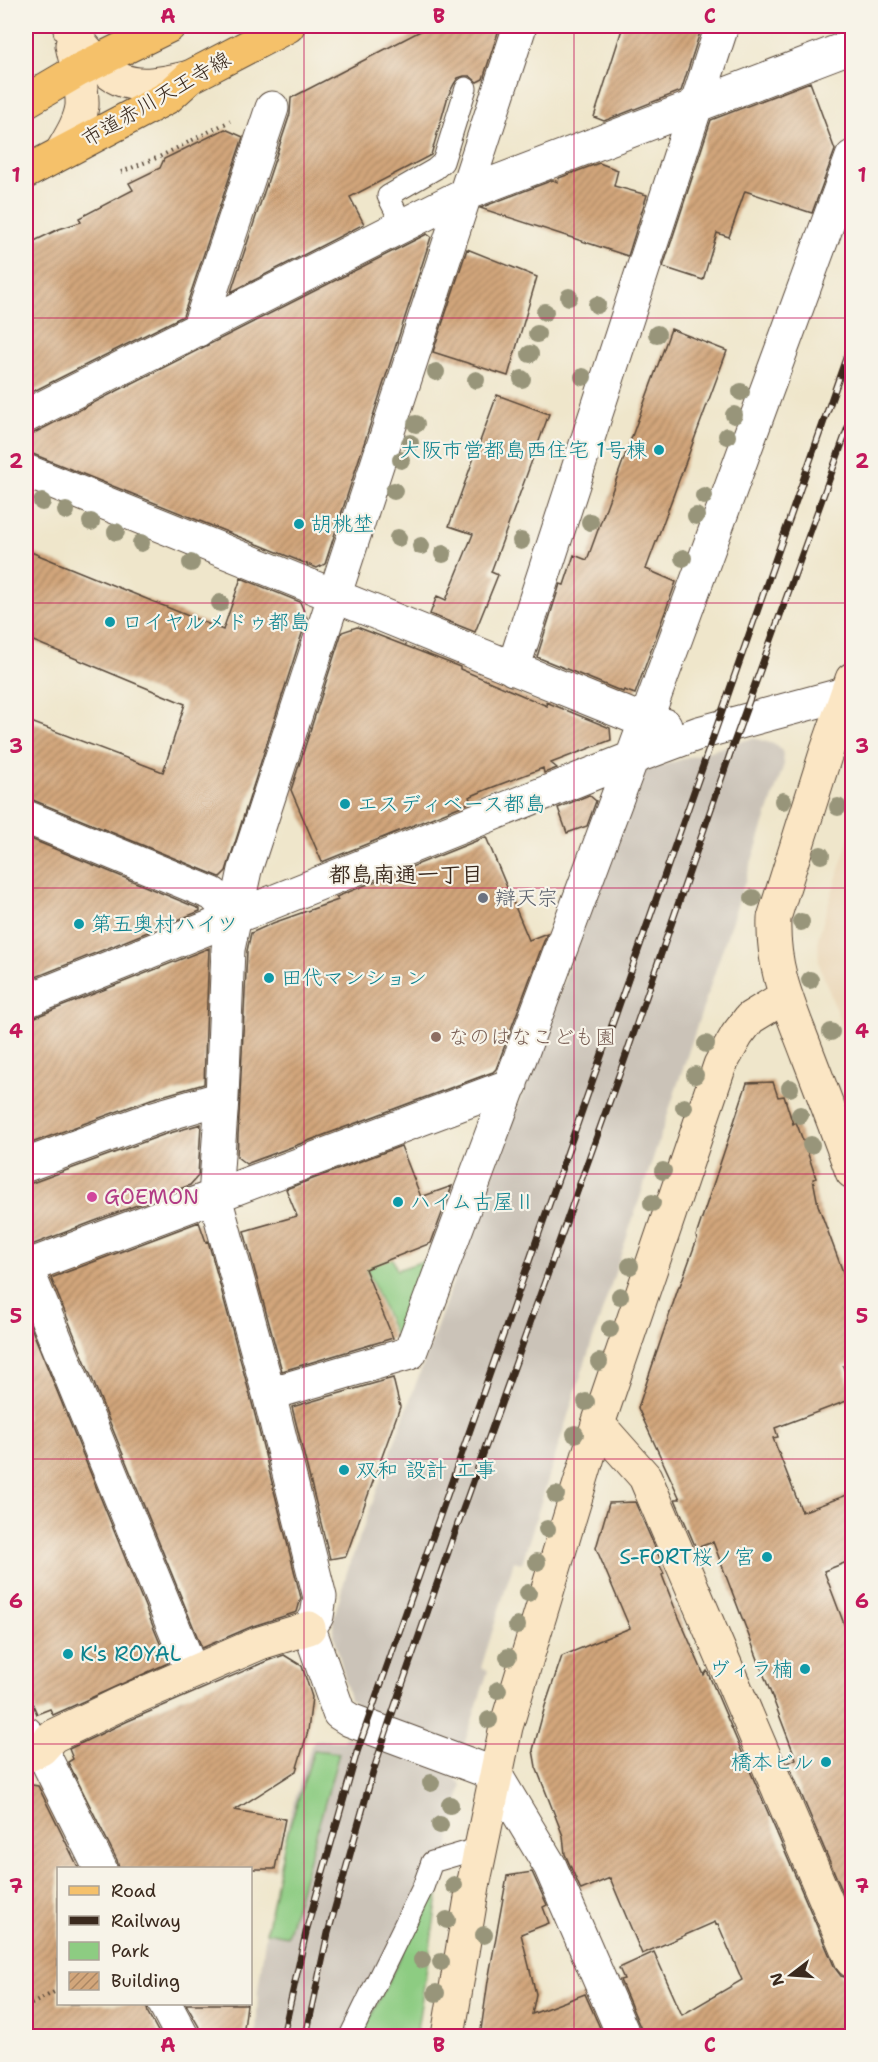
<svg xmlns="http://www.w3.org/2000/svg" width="878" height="2062" font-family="'Shantell Sans','Klee One',sans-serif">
  <defs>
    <pattern id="building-hatch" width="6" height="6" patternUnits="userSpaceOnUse" patternTransform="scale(1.5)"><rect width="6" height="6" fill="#d2a67b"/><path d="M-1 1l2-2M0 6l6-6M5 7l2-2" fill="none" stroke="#ac8764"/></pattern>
  </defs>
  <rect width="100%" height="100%" fill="#f7f3e8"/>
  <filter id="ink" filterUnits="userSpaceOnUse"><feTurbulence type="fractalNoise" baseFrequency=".0167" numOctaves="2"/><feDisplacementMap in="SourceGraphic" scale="12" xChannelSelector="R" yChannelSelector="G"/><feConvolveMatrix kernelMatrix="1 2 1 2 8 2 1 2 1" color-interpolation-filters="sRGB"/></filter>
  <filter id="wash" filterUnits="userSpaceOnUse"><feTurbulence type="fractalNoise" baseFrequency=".008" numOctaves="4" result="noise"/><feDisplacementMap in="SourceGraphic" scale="24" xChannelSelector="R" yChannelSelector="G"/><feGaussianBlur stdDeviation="1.35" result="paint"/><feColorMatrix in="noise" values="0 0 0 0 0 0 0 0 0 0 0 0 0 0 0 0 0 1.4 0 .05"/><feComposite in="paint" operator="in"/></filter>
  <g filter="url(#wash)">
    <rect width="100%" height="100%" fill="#efe6cb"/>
    <path fill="#ebd8ba" d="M852,828V1053L819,964L818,938Z"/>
    <path fill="#cbc3b8" d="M753,738L777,745L782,750L784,764L575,1393L522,1563L514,1561L481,1668L488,1671L464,1745L353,1711L355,1702L350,1700L333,1631V1620L347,1572L640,772Z
      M345,1737L402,1753L453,1776L462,1785L440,1887L416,2036H256L258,1990L266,1932L289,1819L311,1745L315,1740L344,1741Z"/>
    <path fill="#8dcc82" stroke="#647b50" stroke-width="1.5" d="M380,1226L397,1270L435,1257L400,1348L360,1253Z
      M314,1750L339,1753L287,1936L266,1932L285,1841Z
      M440,1884L416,2036H361L435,1888Z"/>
    <g id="blocks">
      <path fill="url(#building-hatch)" d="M430,26H500L483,79L477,82L470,76H464L458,78L454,84L448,96L431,155L350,197L364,224L231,292L290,114L291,98Z
        M623,26H702L681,91L604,121L594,117Z
        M810,82L835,150L812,213L745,191L729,237L717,233L703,280L663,267L711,120Z
        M225,129L243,137L183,316L26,395V245L59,229L81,222L79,218L133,190L129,183L160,168L164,159Z
        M599,163L618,170L614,186L647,195L628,256L480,208L553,180L558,182L559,178Z
        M427,234L431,237L325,564L317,568L33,454L26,453V435L34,433Z
        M467,249L537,277L508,376L433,352Z
        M671,329L727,351L646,569L676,582L635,694L624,690L623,692L537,657L560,584L564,585L574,555L587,560Z
        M497,395L549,414L491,572L498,575L475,632L430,614L437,596L446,600L473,534L449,526Z
        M26,550L223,630L241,578L300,602L307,618L226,871L220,877L33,800L26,799V720L163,772L185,704L26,638Z
        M357,627L460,667V669L547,706L546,702L610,728L611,740L551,763L557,768L544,773L543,768L488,789L469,797L471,802L322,862L291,790L342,632Z
        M589,795L596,801L587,826L567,833L558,808Z
        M26,837L200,909V911L26,981Z
        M486,837L529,940L547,933L496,1069L493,1072L246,1164L237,1157L247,951L251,933L273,923L338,900L336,897Z
        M209,948L204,1084L151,1099L26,1145V1019L33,1018Z
        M773,1082L778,1097L784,1096L793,1124L796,1122L807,1151L816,1178L813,1179L818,1205L852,1296V1363L843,1366L852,1392V1399L775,1428L778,1437L773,1438L802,1512L852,1493V1560L824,1571L852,1645V1914L788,1763L796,1759L713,1542L696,1548L675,1499H680L638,1408L679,1286H680L697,1239L696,1236L747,1083Z
        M201,1124L198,1176L190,1185L26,1247V1183H32L163,1135Z
        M401,1146L421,1197L452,1186L431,1243L365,1269L393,1338L282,1371L244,1231L297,1216L286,1189Z
        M199,1222L206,1242L208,1241L251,1399L301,1598L297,1612L253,1626L202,1648L51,1278Z
        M26,1315L168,1663L53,1715L50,1709L37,1714L26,1688Z
        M393,1378L400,1407L346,1556L330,1559L292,1407Z
        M635,1502L661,1561L658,1562L664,1574L662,1575L674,1606L704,1675L707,1671L835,1968L841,1976L852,1979V2037H642L641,2029L620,1980L624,1979L619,1968L654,1952L682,2015L742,1980L718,1924L716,1925L715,1922L642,1954L610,1878L581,1890L565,1854L563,1836L536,1767L533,1750L545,1706L562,1656L630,1628L596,1548L609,1503Z
        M284,1655L302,1666L312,1697L308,1731L296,1771L235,1810L285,1819L275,1869H119L117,1860L68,1762L73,1759L69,1749L128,1721L267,1661Z
        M26,1784L38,1786L79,1869H58V2004H146L148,2013L161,2037H26Z
        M532,1872L547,1905L543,1907L549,1923L521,1934L536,1994L532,2014L585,1994L604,2037H480L488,1981L507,1876Z
        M186,2004H247L243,2037H201L199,2027Z"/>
    </g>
  </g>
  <g filter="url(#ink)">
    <use href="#blocks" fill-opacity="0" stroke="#564638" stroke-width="1.5"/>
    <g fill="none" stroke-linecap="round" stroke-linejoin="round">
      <g stroke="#564638" stroke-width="23">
        <path id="lane" d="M403,226L388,196L435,169L443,162L466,88
          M350,2036L423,1887L432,1862L480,1848"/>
      </g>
      <g stroke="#564638" stroke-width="35">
        <path id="street" d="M520,26L245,870L228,949L222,1098L215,1197L269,1394L320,1597L317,1616L309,1628L339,1713L350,1720L495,1774L550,1866L624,2036
          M198,330L272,108
          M26,416L465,194L852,46
          M26,471L644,721L665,725
          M513,669L722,26
          M26,817L213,894L235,917
          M26,1001L632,758L699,733L852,692
          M26,1165L157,1117L222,1098
          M26,1267L511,1085
          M26,1267L192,1672
          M269,1394L410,1353L632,758L852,157
          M26,1733L41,1749L100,1868
          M165,2004L182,2036"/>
      </g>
      <g stroke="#564638" stroke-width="35">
        <path id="secondary" d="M70,30C112,82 121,94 190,77
          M61,153C69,139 80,123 82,106C83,86 76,64 72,45
          M852,679L825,756L774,918C772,971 790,1007 808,1055C823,1094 838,1133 852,1172
          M598,1424L645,1477L852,1961
          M26,1756L41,1749L53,1736L120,1704L260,1643L309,1628
          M448,2036L473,1886L506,1727L598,1424L720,1065L737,1035L750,1018L786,996"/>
      </g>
      <g stroke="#564638" stroke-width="35">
        <path id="primary" d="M26,101L77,71L169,26
          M26,172L168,97L190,77L288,26"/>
      </g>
      <path stroke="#564638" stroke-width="4" stroke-dasharray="1.5 4.5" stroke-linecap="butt" d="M121,172L159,157L230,121
        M26,2007L58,1990"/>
      <use href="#lane" stroke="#fff" stroke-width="21"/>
      <use href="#street" stroke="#fff" stroke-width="33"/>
      <use href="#secondary" stroke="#fbe6c4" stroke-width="33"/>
      <use href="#primary" stroke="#f5c16b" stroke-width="33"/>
      <g stroke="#3b2a1e" stroke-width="7">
        <path id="rail" d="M283,2036L307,1928L357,1752L852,341
          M306,2036L328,1933L373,1772L392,1714L455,1532L624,1061L732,748L852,416"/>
      </g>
      <use href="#rail" stroke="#f7f3e8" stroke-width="4.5" stroke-dasharray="14" stroke-linecap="butt"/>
    </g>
    <g fill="#98957a">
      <circle cx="569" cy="297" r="9"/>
      <circle cx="597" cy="305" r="9"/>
      <circle cx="545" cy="312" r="9"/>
      <circle cx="537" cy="334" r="9"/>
      <circle cx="657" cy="334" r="9"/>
      <circle cx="530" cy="354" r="9"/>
      <circle cx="436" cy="372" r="9"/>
      <circle cx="583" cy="377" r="9"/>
      <circle cx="522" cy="379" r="9"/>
      <circle cx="476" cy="380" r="9"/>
      <circle cx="741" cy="392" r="9"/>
      <circle cx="734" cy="415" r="9"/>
      <circle cx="416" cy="424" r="9"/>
      <circle cx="727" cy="436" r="9"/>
      <circle cx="410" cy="443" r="9"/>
      <circle cx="401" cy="460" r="9"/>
      <circle cx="394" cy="491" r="9"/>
      <circle cx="704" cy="496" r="9"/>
      <circle cx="42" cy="502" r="9"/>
      <circle cx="66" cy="511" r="9"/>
      <circle cx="696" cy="516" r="9"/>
      <circle cx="91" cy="522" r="9"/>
      <circle cx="590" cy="522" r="9"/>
      <circle cx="116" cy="532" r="9"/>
      <circle cx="398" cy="538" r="9"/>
      <circle cx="521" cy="541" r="9"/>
      <circle cx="141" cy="543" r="9"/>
      <circle cx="421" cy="546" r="9"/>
      <circle cx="443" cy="554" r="9"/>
      <circle cx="683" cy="558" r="9"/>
      <circle cx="191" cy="563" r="9"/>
      <circle cx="220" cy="603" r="9"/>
      <circle cx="783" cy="801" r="9"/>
      <circle cx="838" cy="807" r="9"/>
      <circle cx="821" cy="855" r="9"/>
      <circle cx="753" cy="898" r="9"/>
      <circle cx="801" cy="922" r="9"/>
      <circle cx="810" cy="980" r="9"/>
      <circle cx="831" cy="1032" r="9"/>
      <circle cx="706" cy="1044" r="9"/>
      <circle cx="695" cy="1075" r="9"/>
      <circle cx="790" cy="1088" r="9"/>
      <circle cx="684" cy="1107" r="9"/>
      <circle cx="800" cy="1115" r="9"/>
      <circle cx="811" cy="1145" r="9"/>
      <circle cx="663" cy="1171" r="9"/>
      <circle cx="652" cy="1203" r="9"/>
      <circle cx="630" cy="1266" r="9"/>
      <circle cx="620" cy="1296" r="9"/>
      <circle cx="610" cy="1329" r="9"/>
      <circle cx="599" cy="1362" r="9"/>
      <circle cx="586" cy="1402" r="9"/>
      <circle cx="575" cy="1434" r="9"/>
      <circle cx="556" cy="1495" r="9"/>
      <circle cx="547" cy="1529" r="9"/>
      <circle cx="537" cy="1562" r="9"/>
      <circle cx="528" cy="1593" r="9"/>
      <circle cx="517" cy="1626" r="9"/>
      <circle cx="508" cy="1657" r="9"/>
      <circle cx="498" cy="1690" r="9"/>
      <circle cx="489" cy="1720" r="9"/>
      <circle cx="431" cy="1783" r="9"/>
      <circle cx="450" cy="1805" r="9"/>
      <circle cx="440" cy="1825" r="9"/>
      <circle cx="454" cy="1885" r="9"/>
      <circle cx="447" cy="1920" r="9"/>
      <circle cx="484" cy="1935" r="9"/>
      <circle cx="422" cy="1960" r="9"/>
      <circle cx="441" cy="1962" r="9"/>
      <circle cx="436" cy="1993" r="9"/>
    </g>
  </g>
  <path fill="none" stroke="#c2185b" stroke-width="1.5" stroke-opacity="0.55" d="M304,26V2036M574,26V2036M26,318H852M26,603H852M26,888H852M26,1174H852M26,1459H852M26,1744H852"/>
  <g fill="#0f9aa8" stroke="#f7f3e8" stroke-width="2">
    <circle cx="659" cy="450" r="6"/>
    <circle cx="299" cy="524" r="6"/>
    <circle cx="110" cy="622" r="6"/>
    <circle cx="345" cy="804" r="6"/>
    <circle cx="79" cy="924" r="6"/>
    <circle cx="269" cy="978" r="6"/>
    <circle cx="398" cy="1202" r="6"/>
    <circle cx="344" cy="1470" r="6"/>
    <circle cx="767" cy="1557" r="6"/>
    <circle cx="68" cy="1654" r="6"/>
    <circle cx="805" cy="1669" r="6"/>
    <circle cx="826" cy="1762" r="6"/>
  </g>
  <circle fill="#6b7280" stroke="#f7f3e8" stroke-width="2" cx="483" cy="898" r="6"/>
  <circle fill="#8d6e63" stroke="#f7f3e8" stroke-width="2" cx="436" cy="1037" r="6"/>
  <circle fill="#d1479c" stroke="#f7f3e8" stroke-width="2" cx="92" cy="1197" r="6"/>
  <g text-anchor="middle" stroke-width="4.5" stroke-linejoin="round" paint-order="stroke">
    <g font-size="21" fill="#3b2a1e" stroke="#f7f3e8">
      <text transform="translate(156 99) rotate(-30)" y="7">市道赤川天王寺線</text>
    </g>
    <g font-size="21" fill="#0d838f" stroke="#f7f3e8" text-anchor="start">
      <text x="647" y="457" text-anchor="end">大阪市営都島西住宅 1号棟</text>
      <text x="311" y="531">胡桃埜</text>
      <text x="122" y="629">ロイヤルメドゥ都島</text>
      <text x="357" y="811">エスディベース都島</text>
      <text x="91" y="931">第五奥村ハイツ</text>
      <text x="281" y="985">田代マンション</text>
      <text x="410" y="1209">ハイム古屋Ⅱ</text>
      <text x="356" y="1477">双和 設計 工事</text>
      <text x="755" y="1564" text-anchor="end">S-FORT桜ノ宮</text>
      <text x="80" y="1661">K's ROYAL</text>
      <text x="793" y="1676" text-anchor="end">ヴィラ楠</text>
      <text x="814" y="1769" text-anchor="end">橋本ビル</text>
    </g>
    <g font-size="21" fill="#5b616d" stroke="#f7f3e8" text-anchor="start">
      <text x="495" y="905">辯天宗</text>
    </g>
    <g font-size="21" fill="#785e54" stroke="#f7f3e8" text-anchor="start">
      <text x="448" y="1044">なのはなこども園</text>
    </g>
    <g font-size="21" fill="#b23c85" stroke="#f7f3e8" text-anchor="start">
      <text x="104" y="1204">GOEMON</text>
    </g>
    <g font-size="22" font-weight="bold" fill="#3b2a1e" stroke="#f7f3e8">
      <text x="406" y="882">都島南通一丁目</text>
    </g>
  </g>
  <rect width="878" height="2062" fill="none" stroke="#f7f3e8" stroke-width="66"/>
  <rect x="57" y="1867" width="195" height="138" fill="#f7f3e8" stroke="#aca397" stroke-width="1.5"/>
  <rect x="69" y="1886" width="30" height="9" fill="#f5c16b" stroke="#aca397" stroke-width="1.5"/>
  <text x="111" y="1897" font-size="18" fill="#3b2a1e">Road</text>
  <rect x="69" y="1916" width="30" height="9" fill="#3b2a1e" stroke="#aca397" stroke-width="1.5"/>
  <text x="111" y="1927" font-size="18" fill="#3b2a1e">Railway</text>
  <rect x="69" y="1942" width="30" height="18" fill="#8dcc82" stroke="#aca397" stroke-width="1.5"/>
  <text x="111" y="1957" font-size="18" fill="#3b2a1e">Park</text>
  <rect x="69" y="1972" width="30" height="18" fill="url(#building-hatch)" stroke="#aca397" stroke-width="1.5"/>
  <text x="111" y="1987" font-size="18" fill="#3b2a1e">Building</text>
  <g transform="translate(791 1975) rotate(253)" stroke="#f7f3e8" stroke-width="4.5" paint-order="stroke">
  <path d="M0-4.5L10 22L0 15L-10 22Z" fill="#3b2a1e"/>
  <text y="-9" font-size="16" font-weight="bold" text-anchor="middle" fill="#3b2a1e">N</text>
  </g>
  <rect x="33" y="33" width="812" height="1996" fill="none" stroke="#c2185b" stroke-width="2"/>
  <g font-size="20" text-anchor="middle" font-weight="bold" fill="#c2185b">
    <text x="168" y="23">A</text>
    <text x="439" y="23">B</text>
    <text x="710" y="23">C</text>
    <text x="16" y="182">1</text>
    <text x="862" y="182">1</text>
    <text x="16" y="468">2</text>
    <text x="862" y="468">2</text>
    <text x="16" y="753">3</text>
    <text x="862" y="753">3</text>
    <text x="16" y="1038">4</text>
    <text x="862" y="1038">4</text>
    <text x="16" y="1323">5</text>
    <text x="862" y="1323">5</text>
    <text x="16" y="1608">6</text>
    <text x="862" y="1608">6</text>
    <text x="16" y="1893">7</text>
    <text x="862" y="1893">7</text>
    <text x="168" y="2052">A</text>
    <text x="439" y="2052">B</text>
    <text x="710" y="2052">C</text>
  </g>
</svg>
